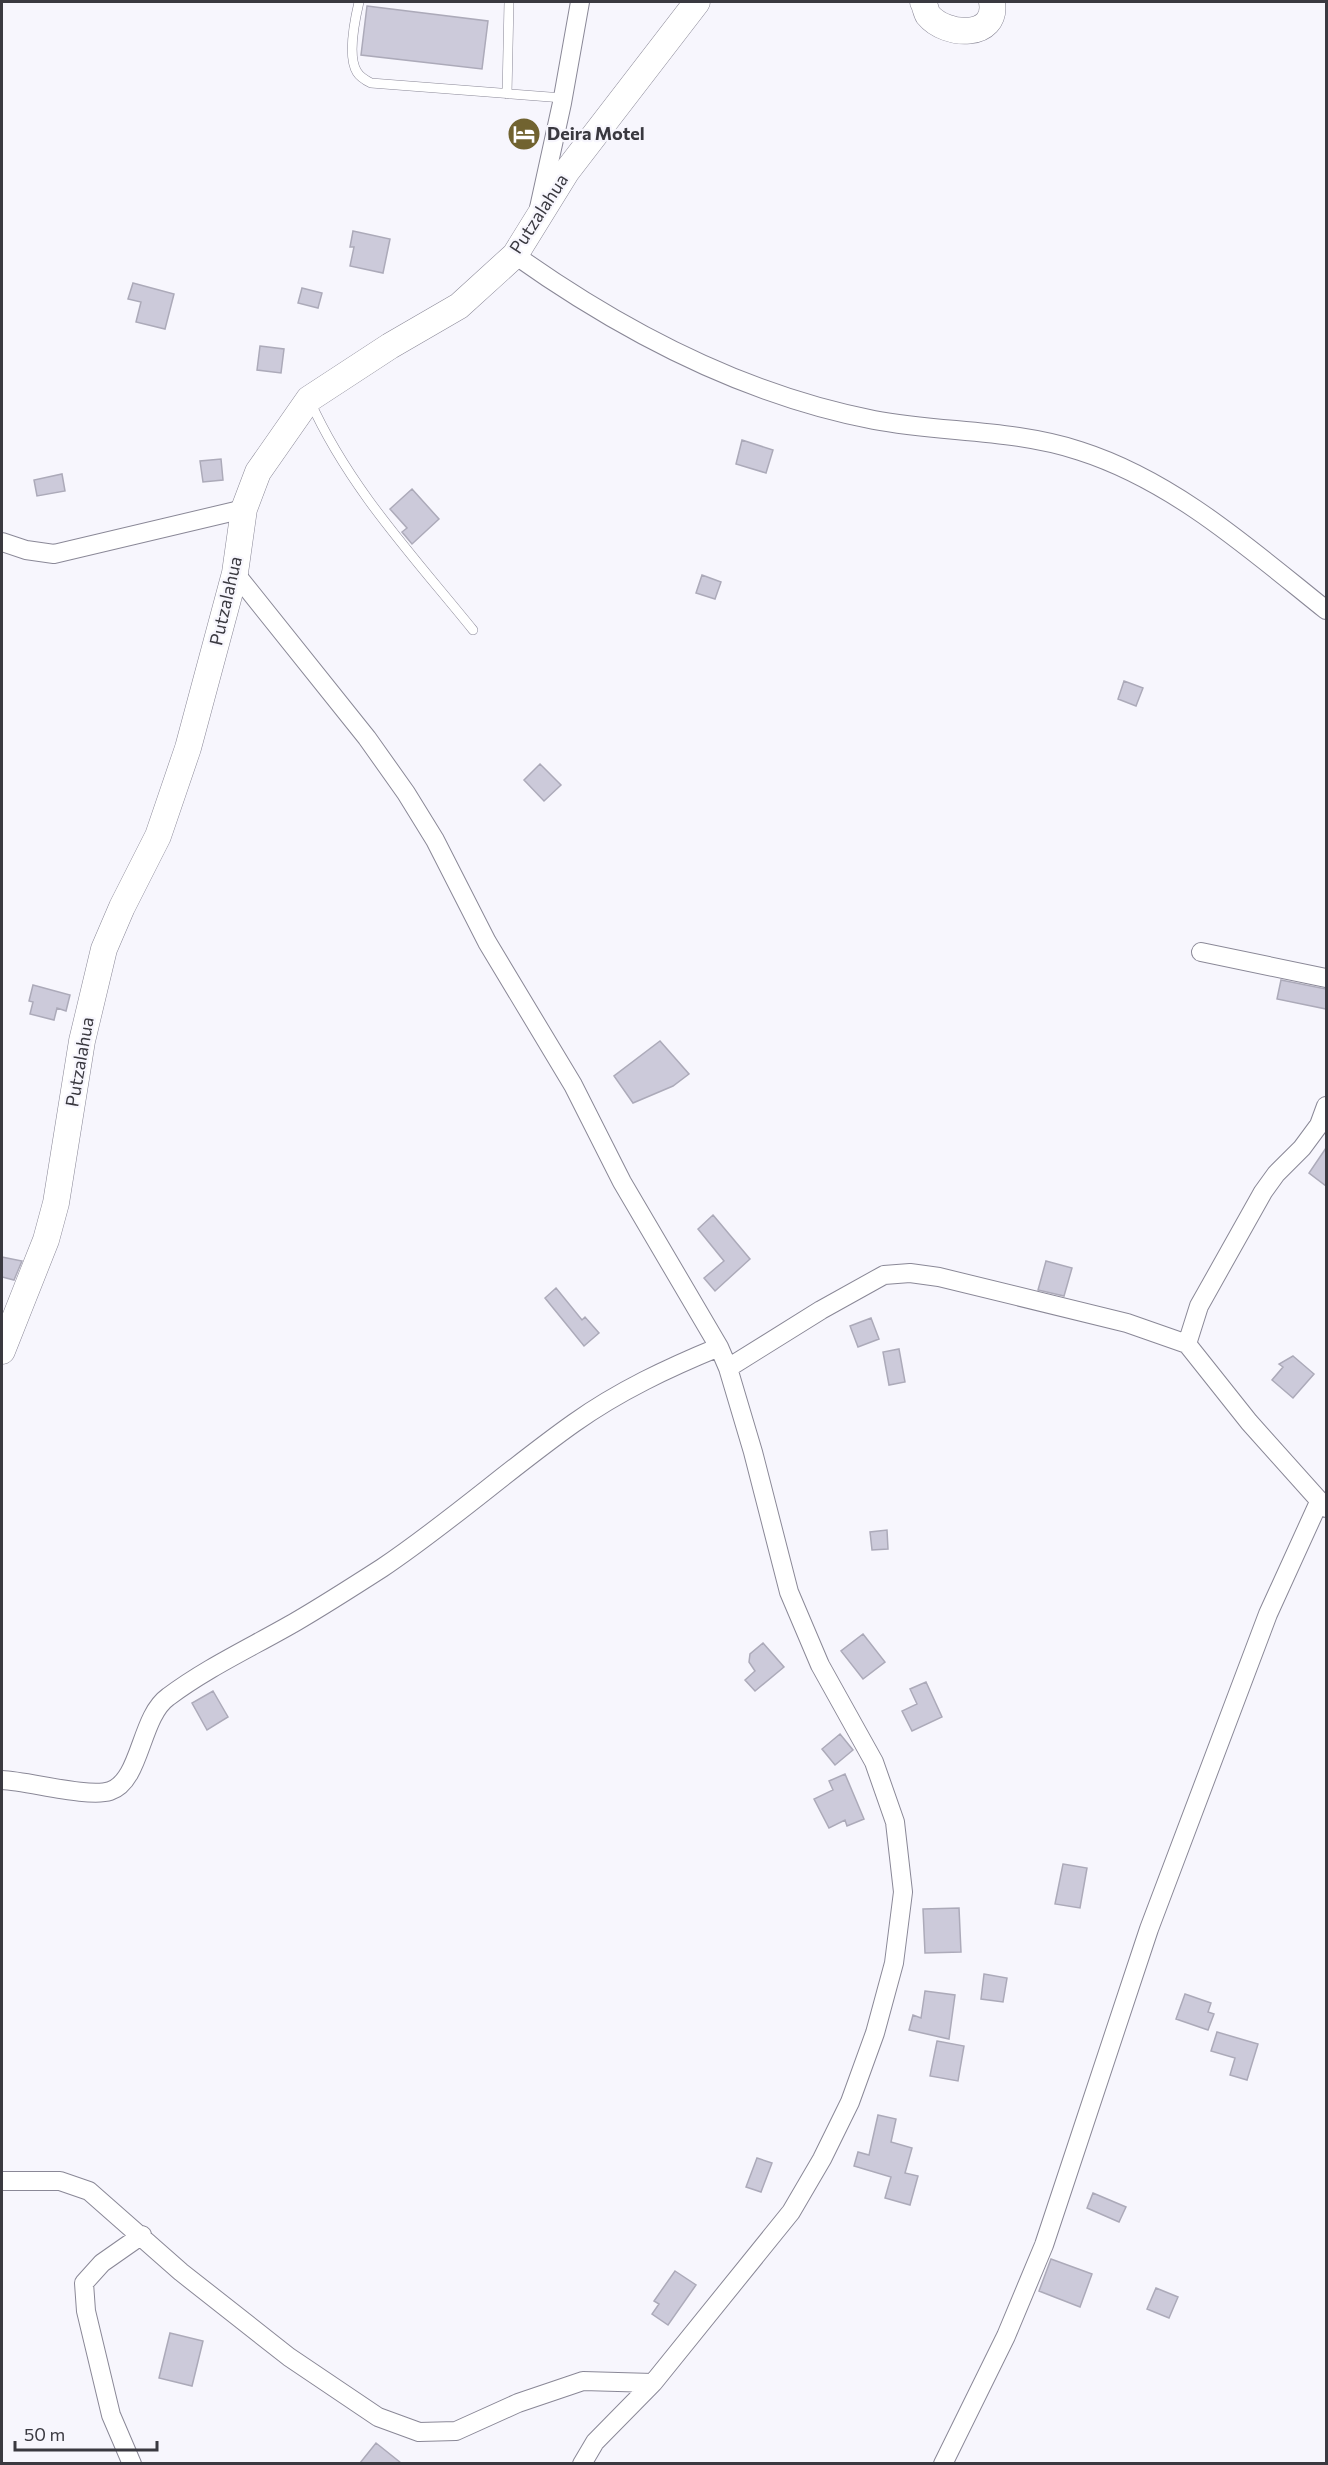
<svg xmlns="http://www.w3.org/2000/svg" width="1328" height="2465" font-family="Commissioner,sans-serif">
  <rect width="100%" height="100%" fill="#f7f6fd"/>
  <path fill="#cccada" stroke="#acaab9" stroke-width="1.5" d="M367,6L488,21L482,69L361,55Z
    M353,231L390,239L383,273L350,266L354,247H350Z
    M133,283L174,294L165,329L136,322L141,302L128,299Z
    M302,288L322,293L318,308L298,303Z
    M260,346L284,349L281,373L257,370Z
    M742,440L773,450L766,473L736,464Z
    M221,459L223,480L203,482L200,461Z
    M62,474L65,491L37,496L34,480Z
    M412,489L439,519L412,544L402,532L407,528L390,509Z
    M702,575L721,582L715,599L696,593Z
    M1124,681L1143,688L1136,706L1118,699Z
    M540,764L561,785L544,801L524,780Z
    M1281,980L1326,989V1009L1277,999Z
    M33,985L70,995L66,1011L57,1008L54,1020L30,1014L33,1002L29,1001Z
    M660,1041L689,1074L673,1086L633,1103L614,1076Z
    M1326,1148V1186L1309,1173Z
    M713,1215L750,1259L715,1291L704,1278L724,1261L698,1229Z
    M2,1257L22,1261L14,1280L2,1277Z
    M1046,1261L1072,1268L1064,1296L1038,1290Z
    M556,1288L582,1320L585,1317L599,1333L584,1346L545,1298Z
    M871,1318L879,1339L858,1347L850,1326Z
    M899,1349L905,1382L889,1385L883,1352Z
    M1293,1356L1314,1374L1293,1398L1272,1380L1283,1367L1279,1364Z
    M887,1530L888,1549L872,1550L870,1532Z
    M863,1634L885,1662L863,1679L841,1651Z
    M763,1643L784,1667L755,1691L745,1680L755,1671L749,1662L750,1654Z
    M926,1682L942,1717L912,1731L902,1711L917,1704L910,1689Z
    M213,1691L228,1717L207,1730L192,1703Z
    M840,1734L853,1750L835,1765L822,1749Z
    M845,1774L864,1819L847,1826L845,1820L829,1828L814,1799L833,1790L829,1781Z
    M1063,1864L1087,1868L1080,1908L1055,1904Z
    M959,1908L961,1952L925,1953L923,1909Z
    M984,1974L1007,1978L1003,2002L981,1999Z
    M925,1991L955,1995L949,2039L909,2030L913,2015L921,2018Z
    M1185,1994L1211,2003L1208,2012L1214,2014L1208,2030L1176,2019Z
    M1217,2032L1258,2044L1247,2080L1230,2075L1235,2058L1211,2051Z
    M937,2041L964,2046L958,2081L930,2076Z
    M878,2115L896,2119L891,2142L912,2148L905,2173L918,2176L910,2205L885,2198L891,2177L854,2166L858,2152L869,2155Z
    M757,2158L772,2163L761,2192L746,2187Z
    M1093,2193L1126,2207L1119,2222L1087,2208Z
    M1051,2259L1092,2274L1080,2307L1039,2291Z
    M675,2271L696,2285L668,2325L652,2314L659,2304L654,2301Z
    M1156,2288L1178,2297L1169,2318L1147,2309Z
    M170,2333L203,2341L192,2386L159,2378Z
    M376,2443L401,2463H360Z"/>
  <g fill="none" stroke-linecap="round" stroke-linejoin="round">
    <g stroke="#8a8897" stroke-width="10">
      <path id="lane" d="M359,2C355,19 347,56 357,72C360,77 365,80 371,83L563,98
        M507,94L509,2
        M310,401C349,488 414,557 473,630"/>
    </g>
    <g stroke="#8a8897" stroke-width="20">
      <path id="street" d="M539,208L562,103L580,2
        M515,255C622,331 744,395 874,420C943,433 1013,429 1080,451C1174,481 1251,550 1326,610
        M2,542L26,550L54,554L244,509
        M235,573L367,738L406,793L435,840L487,942L573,1085L622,1182L719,1347L728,1368L753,1452L789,1592L820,1665L874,1762L895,1822L903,1892L894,1963L875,2033L850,2102L822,2159L791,2212L653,2383L595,2442L582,2464
        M1201,952L1326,978
        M1187,1344L1199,1306L1263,1192L1276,1174L1302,1148L1319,1125L1326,1106
        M728,1368L821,1310L884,1275L910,1273L939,1277L1127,1323L1187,1344L1249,1422L1326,1508
        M2,1780C28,1781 88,1798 110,1791C141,1781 140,1717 168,1697C208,1667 254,1646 297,1621C326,1604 354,1586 382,1568C449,1523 509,1469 574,1423C619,1391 668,1368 719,1347
        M2,2181H60L89,2191L181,2272L289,2357L378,2417L419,2432L456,2431L518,2403L583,2381L653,2383
        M132,2464L111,2415L86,2311L84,2283L102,2263L142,2235
        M943,2464L1006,2336L1044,2245L1149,1929L1268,1614L1319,1502"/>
    </g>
    <g stroke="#8a8897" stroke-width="27">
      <path id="secondary" d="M923,2C925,5 926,12 928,15C946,37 998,39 992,2
        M2,1351L46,1240L56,1203L82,1041L104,949L122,907L158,836L188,748L235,573L244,509L258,472L309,399L390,346L459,306L515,255L567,171L697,2"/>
    </g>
    <use href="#lane" stroke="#fff" stroke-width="9"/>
    <use href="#street" stroke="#fff" stroke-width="18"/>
    <use href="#secondary" stroke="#fff" stroke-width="26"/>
  </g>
  <defs>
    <g id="hotel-disc" transform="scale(1.725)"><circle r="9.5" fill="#716330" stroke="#f7f6fd"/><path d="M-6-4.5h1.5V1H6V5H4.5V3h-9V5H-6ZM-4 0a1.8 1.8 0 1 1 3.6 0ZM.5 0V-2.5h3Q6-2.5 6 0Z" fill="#fff"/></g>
  </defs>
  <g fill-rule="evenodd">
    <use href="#hotel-disc" x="524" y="134"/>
  </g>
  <g text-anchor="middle" stroke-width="4.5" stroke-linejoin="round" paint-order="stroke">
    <g font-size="18" font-weight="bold" fill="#3a3940" stroke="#f7f6fd" text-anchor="start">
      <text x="547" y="140">Deira Motel</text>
    </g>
    <g font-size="18" fill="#3a3940" stroke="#f7f6fd">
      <text transform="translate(539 214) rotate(-57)" y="6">Putzalahua</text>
      <text transform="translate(226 601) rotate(-77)" y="6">Putzalahua</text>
      <text transform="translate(80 1062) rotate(-80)" y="6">Putzalahua</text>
    </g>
  </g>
  <rect width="1328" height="2465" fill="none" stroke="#3a3940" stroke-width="6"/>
  <path d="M15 2441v9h142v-9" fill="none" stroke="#3a3940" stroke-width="3"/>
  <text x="24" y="2441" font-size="18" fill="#3a3940" stroke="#f7f6fd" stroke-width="4.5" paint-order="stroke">50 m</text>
</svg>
